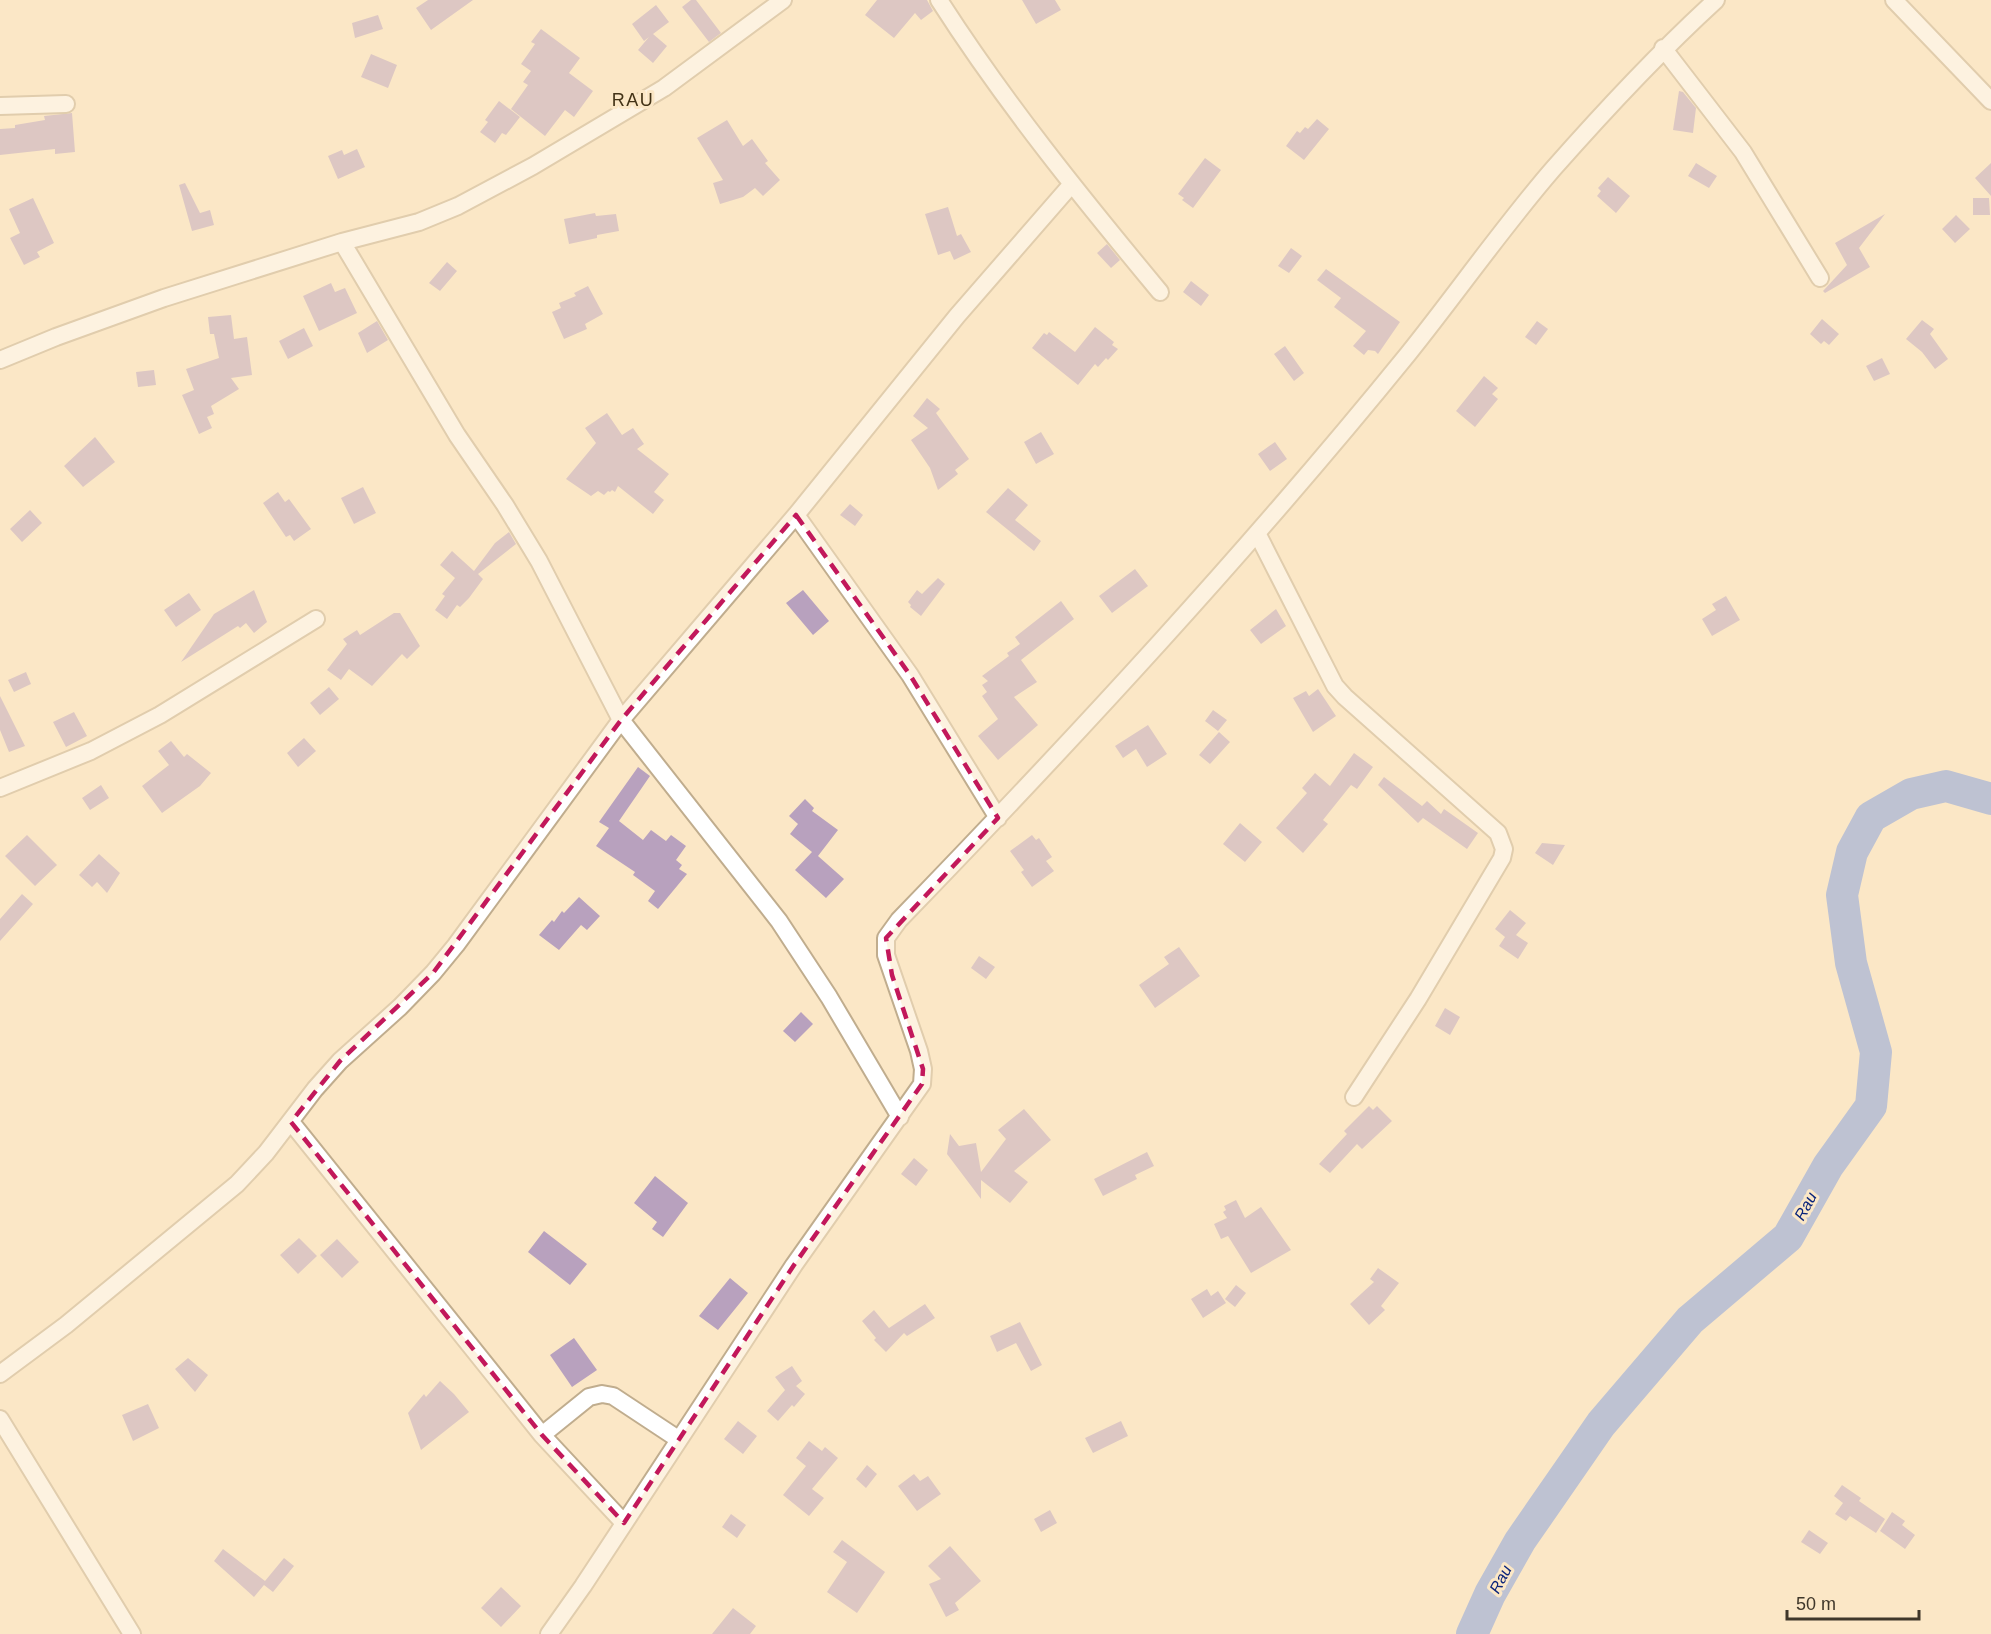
<svg xmlns="http://www.w3.org/2000/svg" width="1991" height="1634" font-family="Arial,sans-serif">
  <rect width="100%" height="100%" fill="#fbe7c6"/>
  <g fill="none" stroke-linecap="round" stroke-linejoin="round">
    <path stroke="#7395e0" stroke-width="32" d="M1472,1634L1490,1594L1520,1541L1601,1424L1690,1320L1788,1237L1828,1166L1871,1106L1876,1052L1851,963L1842,895L1852,852L1871,817L1911,794L1946,786L1991,799"/>
  </g>
  <path fill="#b8a1be" d="M428,0H473L431,30L416,8Z
    M691,0H696L721,33L709,42L682,7Z
    M877,0H927L933,11L921,20L915,13L894,38L865,15Z
    M1022,0H1055L1061,10L1036,24Z
    M656,5L669,22L653,34L667,46L653,63L638,50L649,37L644,41L632,24Z
    M378,15L383,29L355,38L352,23Z
    M541,29L580,58L569,73L593,91L574,117L565,110L545,136L511,109L528,85L523,82L531,71L521,64L535,44L531,42Z
    M371,54L397,65L388,88L361,77Z
    M1679,91L1683,92L1696,108L1693,133L1673,130Z
    M499,101L520,117L506,135L502,133L495,143L480,132L488,122L485,120Z
    M72,113L75,152L55,154V149L0,155V129L15,128V125L45,120L44,116Z
    M1317,119L1329,129L1304,160L1286,146L1297,131L1300,133L1305,127L1308,129Z
    M727,120L743,146L752,139L768,161L765,163L780,180L763,196L755,188L743,197L720,204L713,183L723,180L697,138Z
    M357,149L365,167L338,179L328,156L342,150L344,155Z
    M1205,158L1221,170L1193,208L1182,200L1184,198L1178,194Z
    M1696,163L1717,176L1709,188L1688,176Z
    M1991,163V196L1975,178Z
    M1608,177L1630,196L1616,213L1597,196L1601,191L1598,188Z
    M185,183L200,213L210,210L214,225L192,231L179,185Z
    M33,198L54,243L37,252L40,257L24,265L10,238L20,233L9,209Z
    M1973,198H1989L1990,215H1973Z
    M948,207L957,236L961,234L971,252L954,260L950,251L938,255L925,214Z
    M595,213L596,216L616,214L619,231L597,235V238L569,244L564,219Z
    M1885,214L1859,248L1870,267L1825,293L1823,291L1847,265L1835,243Z
    M1956,215L1970,229L1955,243L1942,229Z
    M1107,244L1120,260L1111,268L1097,253Z
    M1291,248L1302,256L1289,273L1278,266Z
    M447,262L457,271L440,291L429,283Z
    M1326,269L1400,322L1378,354L1375,351L1368,350L1364,355L1353,346L1366,331L1334,307L1341,298L1317,280Z
    M1191,281L1209,295L1201,306L1183,292Z
    M331,283L335,292L345,288L357,313L319,331L303,296Z
    M588,286L603,314L585,324L587,329L564,339L552,312L561,308L559,303L576,296L574,293Z
    M231,315L234,339L247,337L252,375L231,378L239,389L211,406L214,414L207,417L212,428L199,434L182,395L194,390L186,369L219,358L214,334H210L208,317Z
    M1822,319L1839,334L1829,345L1824,341L1821,344L1810,334Z
    M1922,320L1934,329L1930,334L1948,359L1935,369L1922,352L1906,339Z
    M377,321L388,340L367,353L358,333Z
    M1537,321L1548,329L1536,345L1525,337Z
    M1095,327L1114,342L1112,345L1118,349L1108,360L1106,358L1098,367L1095,364L1078,385L1032,348L1044,333L1047,335L1049,332L1075,352Z
    M304,328L313,346L288,359L279,341Z
    M1285,346L1304,373L1294,381L1274,354Z
    M1882,358L1890,374L1874,381L1866,366Z
    M154,370L156,385L138,387L136,372Z
    M1484,376L1498,388L1492,394L1498,399L1475,427L1456,411Z
    M927,398L940,409L936,413L969,459L955,470L958,474L938,490L930,468L911,440L928,428L913,416Z
    M607,413L622,435L633,428L644,444L637,449L669,474L654,492L664,500L653,514L618,486L615,492L612,490L610,492L608,491L604,495L598,491L591,496L566,479L596,443L585,428Z
    M1041,432L1054,454L1036,464L1024,442Z
    M95,437L115,462L83,487L64,466Z
    M1275,442L1287,459L1270,471L1258,454Z
    M363,487L376,513L354,524L341,498Z
    M1008,488L1028,505L1015,520L1041,541L1034,551L986,512Z
    M278,492L285,502L289,499L311,529L294,541L290,535L286,537L263,503Z
    M850,504L863,515L855,526L840,515Z
    M30,510L42,523L22,542L10,529Z
    M509,532L516,544L478,574L483,579L469,598L460,607L457,605L447,619L435,610L445,596L442,594L455,578L440,565L452,551L474,571L495,543Z
    M1135,569L1148,586L1112,613L1099,596Z
    M938,578L945,584L921,616L910,607L911,605L908,602L917,590L922,594Z
    M254,590L267,622L254,633L246,623L240,628L238,626L181,662L214,614Z
    M803,590L829,621L813,635L786,603Z
    M189,593L201,610L176,627L164,610Z
    M1726,596L1740,620L1712,636L1702,619L1716,610L1712,604Z
    M1061,601L1074,619L1021,660L1037,682L1014,697L1038,725L998,760L978,736L998,719L982,696L987,692L982,685L988,681L982,676L1009,656L1007,653L1020,644L1015,637Z
    M1276,609L1286,626L1261,644L1250,630Z
    M394,613H400L420,646L407,659L402,654L372,686L349,669L341,680L327,670L347,644L343,639L357,630L360,635Z
    M26,672L31,684L14,692L8,680Z
    M329,687L339,699L320,715L310,703Z
    M1318,689L1336,716L1313,732L1293,698L1306,691L1309,696Z
    M0,696L25,746L9,752L0,730Z
    M1213,710L1227,720L1218,731L1205,721Z
    M74,712L87,736L66,747L53,722Z
    M1148,725L1167,754L1147,767L1136,749L1123,758L1115,746Z
    M1219,732L1230,742L1210,764L1199,755Z
    M304,738L316,751L298,767L287,753Z
    M171,741L184,757L187,754L211,773L200,786L162,813L142,786L169,765L158,751Z
    M1354,753L1373,767L1357,789L1351,785L1323,820L1328,824L1303,853L1276,828L1307,793L1302,788L1315,773L1330,786Z
    M638,767L650,776L619,821L643,840L651,830L666,841L671,835L686,846L676,860L682,865L679,869L687,874L658,909L648,901L655,891L633,875L635,872L596,846L609,828L599,822Z
    M1384,777L1422,806L1427,801L1441,814L1444,809L1478,833L1467,849L1423,818L1418,823L1378,785Z
    M101,785L109,798L90,810L82,798Z
    M805,799L814,808L812,811L838,830L818,856L844,879L826,898L795,870L812,852L790,834L798,824L789,816Z
    M1240,823L1262,842L1245,862L1223,844Z
    M27,835L57,865L35,886L5,856Z
    M1032,835L1036,840L1039,838L1052,857L1046,861L1054,871L1032,887L1021,872L1024,870L1010,851Z
    M1542,843L1565,845L1553,865L1535,853Z
    M99,854L120,873L107,893L97,882L92,887L79,875Z
    M22,894L33,904L0,941V919Z
    M579,897L600,916L587,930L581,925L559,950L539,935L552,920L554,922L562,911L564,913Z
    M1510,910L1526,923L1516,935L1528,943L1518,959L1499,946L1505,937L1495,929Z
    M1179,947L1200,976L1155,1008L1139,985L1169,964L1164,957Z
    M979,956L995,967L986,979L971,968Z
    M1445,1008L1460,1017L1450,1035L1435,1026Z
    M801,1012L813,1024L795,1042L783,1031Z
    M1369,1106L1373,1110L1377,1106L1392,1121L1362,1149L1357,1144L1330,1173L1319,1164L1347,1134L1344,1131Z
    M1024,1109L1051,1140L1014,1171L1028,1182L1010,1203L981,1180V1199L947,1154L950,1134L959,1146L976,1143L981,1172L1006,1139L998,1130Z
    M1147,1152L1154,1166L1135,1175L1137,1179L1103,1196L1094,1179Z
    M914,1158L928,1170L916,1186L901,1174Z
    M655,1176L688,1203L663,1237L652,1229L657,1222L634,1203Z
    M1236,1200L1245,1218L1261,1207L1291,1250L1251,1273L1228,1236L1221,1239L1214,1224L1227,1218L1223,1212L1226,1210L1224,1206Z
    M544,1231L587,1264L570,1285L528,1252Z
    M299,1238L317,1256L298,1274L280,1255Z
    M337,1239L359,1262L342,1278L320,1255Z
    M1378,1268L1399,1283L1381,1306L1385,1310L1369,1325L1350,1304L1374,1282L1370,1279Z
    M730,1278L748,1293L718,1330L699,1316Z
    M1236,1285L1246,1293L1235,1307L1225,1299Z
    M1207,1289L1211,1296L1218,1291L1226,1303L1203,1318L1191,1299Z
    M925,1304L935,1318L907,1336L904,1333L886,1352L874,1340L876,1338L862,1321L874,1310L889,1328Z
    M1020,1322L1042,1365L1031,1371L1016,1343L997,1352L990,1336Z
    M574,1338L597,1370L572,1387L550,1355Z
    M188,1358L208,1375L195,1392L175,1369Z
    M792,1366L802,1381L796,1386L805,1394L794,1407L792,1405L778,1421L767,1411L785,1390L775,1377Z
    M440,1381L454,1394L469,1412L421,1450L408,1413L424,1394L426,1397Z
    M148,1404L159,1428L133,1441L122,1415Z
    M738,1421L757,1436L743,1454L724,1439Z
    M1121,1421L1128,1436L1093,1453L1085,1438Z
    M809,1441L822,1451L825,1447L838,1458L812,1489L824,1498L809,1516L783,1495L806,1466L796,1458Z
    M867,1465L877,1474L866,1488L856,1479Z
    M914,1474L920,1481L928,1476L941,1494L917,1511L898,1486Z
    M1842,1485L1861,1498L1859,1501L1885,1519L1876,1533L1850,1516L1846,1521L1835,1514L1843,1503L1834,1496Z
    M1050,1510L1057,1523L1041,1532L1034,1519Z
    M1892,1512L1905,1521L1902,1525L1915,1535L1905,1549L1880,1531Z
    M731,1514L746,1525L737,1538L722,1527Z
    M1809,1530L1828,1543L1820,1554L1801,1542Z
    M842,1540L885,1572L857,1613L827,1592L847,1562L833,1552Z
    M950,1546L981,1581L955,1603L959,1610L946,1617L929,1584L941,1579L928,1566Z
    M223,1549L265,1581L284,1558L294,1566L273,1592L264,1585L254,1597L214,1561Z
    M501,1587L521,1606L501,1627L481,1608Z
    M733,1608L756,1626L750,1634H712Z"/>
  <g fill="none" stroke-linecap="round" stroke-linejoin="round">
    <g stroke="#c0ad8e" stroke-width="20">
      <path id="street" d="M939,0C1005,103 1082,198 1160,292
        M1894,0L1991,101
        M1663,48L1743,152L1820,278
        M0,106L66,104
        M342,242L457,435L505,505L539,561L621,720L779,921L829,997L900,1117
        M0,360L56,337L164,298L342,242L419,222L458,206L533,166L664,88L783,0
        M796,515L910,675L998,818
        M1257,533L1335,686L1345,697L1498,833L1504,849L1502,858L1418,999L1354,1097
        M0,788L91,751L160,715L316,619
        M291,1122L542,1435L624,1523
        M0,1374L66,1325L237,1184L266,1153L315,1089L340,1061L400,1007L433,973L456,945L621,720L796,515L957,316L1071,185
        M0,1419L132,1634
        M542,1435L589,1397L602,1394L613,1396L678,1439
        M549,1634L583,1586L794,1265L922,1084L923,1069L919,1051L886,955V938L899,920C1075,738 1248,551 1408,354C1457,293 1502,228 1553,169C1605,110 1658,53 1716,0"/>
    </g>
    <use href="#street" stroke="#fff" stroke-width="16"/>
  </g>
  <path d="M0 0H1991V1634H0ZM796,515L910,675L998,818L886,938L892,975L923,1069L922,1084L794,1265L624,1523L542,1435L291,1122L340,1061L433,973L621,720Z" fill="#fbe7c6" fill-opacity=".55" fill-rule="evenodd"/>
  <path fill="none" stroke="#c2185b" stroke-width="4.5" stroke-dasharray="12 8" stroke-linejoin="round" d="M796,515L910,675L998,818L886,938L892,975L923,1069L922,1084L794,1265L624,1523L542,1435L291,1122L340,1061L433,973L621,720Z"/>
  <g text-anchor="middle" stroke-width="6" stroke-linejoin="round" paint-order="stroke">
    <g font-size="16" font-style="italic" fill="#0a247a" stroke="#fbe7c6">
      <text transform="translate(1805 1206) rotate(-61)" y="6">Rau</text>
      <text transform="translate(1500 1579) rotate(-62)" y="6">Rau</text>
    </g>
    <g font-size="18" letter-spacing="1.5" fill="#423216" stroke="#fbe7c6">
      <text x="633" y="106">RAU</text>
    </g>
  </g>
  <path d="M1787 1610v9h132v-9" fill="none" stroke="#3f372a" stroke-width="3"/>
  <text x="1796" y="1610" font-size="18" fill="#3f372a" stroke="#fbe7c6" stroke-width="4.5" paint-order="stroke">50 m</text>
</svg>
